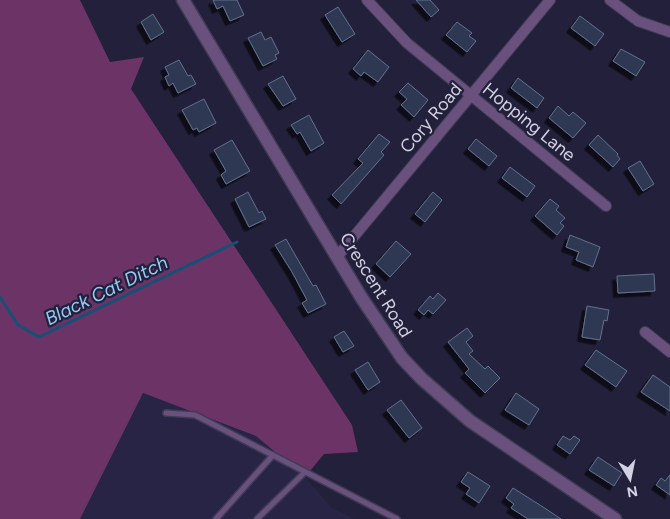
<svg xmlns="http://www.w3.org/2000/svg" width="670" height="519" font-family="Figtree,sans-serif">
  <defs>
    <filter id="shadow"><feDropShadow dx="-4.5" dy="4.5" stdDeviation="0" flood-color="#0009"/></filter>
  </defs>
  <rect width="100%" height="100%" fill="#22203a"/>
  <path fill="#282445" d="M143,393L256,436L305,477L332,508L354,519H80Z"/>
  <path fill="#6c3466" d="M0,0H80L110,62L144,57L131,89L352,425L358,452L324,454L305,477L256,436L143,393L80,519H0Z"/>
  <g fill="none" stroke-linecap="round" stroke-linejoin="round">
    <path stroke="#155077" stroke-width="3" d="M0,297L18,325L39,337L237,242"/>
  </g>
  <path fill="#2d3953" stroke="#63718e" filter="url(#shadow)" d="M213,0H237L244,15L230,21L223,6L217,9Z
    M416,0H430L439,10L431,17Z
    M338,7L355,34L342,42L325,15Z
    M153,14L164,32L151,40L141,22Z
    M580,16L604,34L595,46L571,28Z
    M457,22L472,33L469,36L476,41L467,52L446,35Z
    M261,32L265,40L271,37L279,53L275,55L277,59L263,66L248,38Z
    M621,49L645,62L636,76L613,61Z
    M368,50L389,67L378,82L364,72L361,76L353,69Z
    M179,60L188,76L191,75L196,84L178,93L173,83L169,86L165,77L169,75L165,67Z
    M283,76L296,99L283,106L268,84Z
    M518,78L544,98L537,108L511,88Z
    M408,83L428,100L414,117L401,105L407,99L399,92Z
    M204,99L216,123L199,132L197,128L193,130L182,110Z
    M558,106L569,116L573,112L586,123L573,138L549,118Z
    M309,115L324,143L311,151L300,132L297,134L291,125Z
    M379,134L390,142L381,152L384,155L341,204L332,195L363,163L358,159Z
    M598,135L618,154L617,155L620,159L613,167L589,145Z
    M476,139L497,156L489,166L468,149Z
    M232,140L250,171L226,184L221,175L226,171L214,150Z
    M640,161L654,184L643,191L628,168Z
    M510,167L535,186L527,197L502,178Z
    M248,192L259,213L262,211L266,219L249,227L235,199Z
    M433,192L442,200L425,222L415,214Z
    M550,199L559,206L556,210L565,218L560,223L564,226L557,235L535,216Z
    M570,235L600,247L593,267L576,260L579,252L566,247Z
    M286,239L313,286L316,285L326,304L308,313L302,303L307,300L292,272L275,245Z
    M396,241L411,254L390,277L376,264Z
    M654,274L655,291L618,293L617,276Z
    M438,293L446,300L433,314L428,310L424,315L418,310L430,296L433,299Z
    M587,306L609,310L607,321L604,320L600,340L582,337Z
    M467,328L473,336L466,342L473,351L469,354L485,369L488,366L500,378L485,393L465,373L469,369L448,342Z
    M344,331L354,346L343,352L334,337Z
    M596,350L627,371L616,387L585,365Z
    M368,362L380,382L368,390L355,370Z
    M653,375L670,387V411L641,392Z
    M516,393L539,409L529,425L505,410Z
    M401,400L422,428L409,438L387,410Z
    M563,436L570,440L574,436L580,440L570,454L557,445Z
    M598,457L622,473L614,486L589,470Z
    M468,472L490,486L479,503L466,494L470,488L461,482Z
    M670,475V495L656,485L661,478L665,481Z
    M513,488L543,507L561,519H528L511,508L514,504L506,498Z"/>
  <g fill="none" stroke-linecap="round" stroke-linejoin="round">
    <g stroke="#3e3c55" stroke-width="8">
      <path id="service" d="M166,413L195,415L397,519
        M216,519L273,455
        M257,519L305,472"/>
    </g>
    <g stroke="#3e3c55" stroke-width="12">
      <path id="minor" d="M367,0L407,43L606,206
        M610,0L638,21L670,32
        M337,257L550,0
        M645,332L670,352"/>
    </g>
    <g stroke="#3e3c55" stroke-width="15">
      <path id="tertiary" d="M183,0L361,297L402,358L422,379L470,421L615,519"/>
    </g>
    <use href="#service" stroke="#6a517d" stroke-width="5"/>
    <use href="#minor" stroke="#6a517d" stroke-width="10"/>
    <use href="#tertiary" stroke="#6a517d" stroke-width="12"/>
  </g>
  <g text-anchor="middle" stroke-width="4.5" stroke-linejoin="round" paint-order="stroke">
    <g font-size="18" fill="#d1d1e3" stroke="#22203a">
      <text transform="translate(431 118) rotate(-50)" y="6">Cory Road</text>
      <text transform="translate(529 122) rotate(39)" y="6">Hopping Lane</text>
      <text transform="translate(376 285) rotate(58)" y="6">Crescent Road</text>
    </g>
    <g font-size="19" font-style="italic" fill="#93caf5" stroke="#22203a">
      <text transform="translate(106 290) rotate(-26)" y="7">Black Cat Ditch</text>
    </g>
  </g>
  <g transform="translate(630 479) rotate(170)" stroke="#22203a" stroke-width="4" paint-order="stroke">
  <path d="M0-4L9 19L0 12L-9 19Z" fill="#d1d1e3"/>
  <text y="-8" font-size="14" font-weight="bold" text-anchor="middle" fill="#d1d1e3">N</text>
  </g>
</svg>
